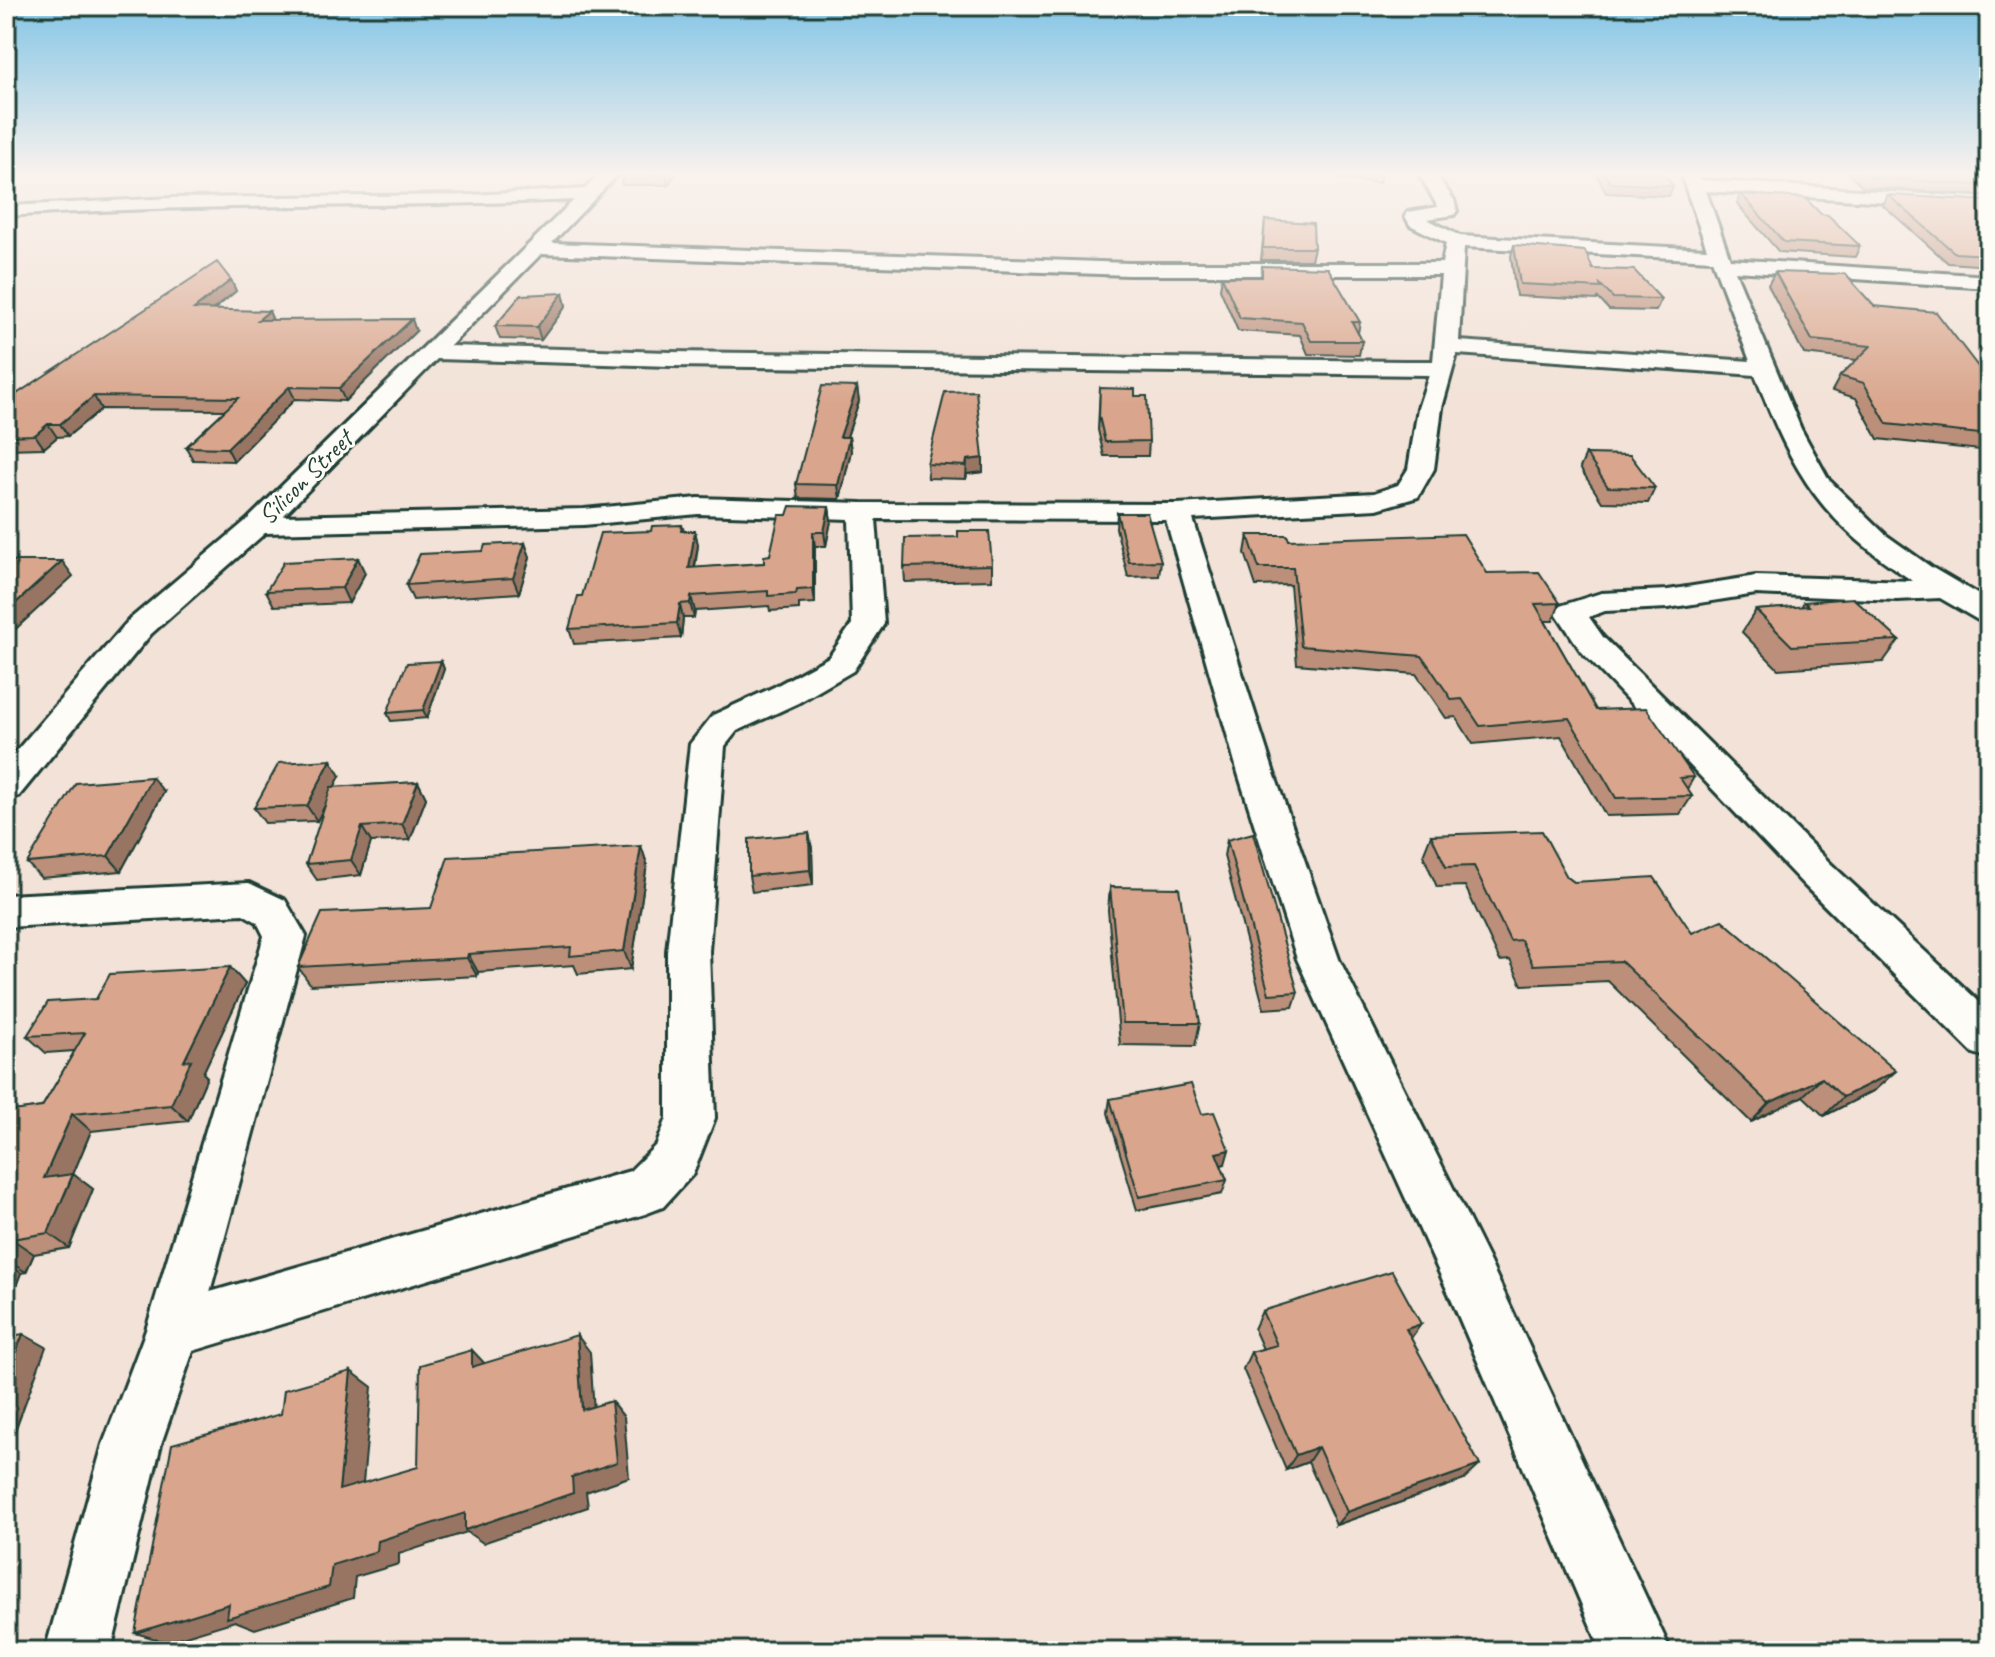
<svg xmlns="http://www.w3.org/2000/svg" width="1995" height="1657" font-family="Caveat,sans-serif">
  <rect width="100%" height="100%" fill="#f2e2d7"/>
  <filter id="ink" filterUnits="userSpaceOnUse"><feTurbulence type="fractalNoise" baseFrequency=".0125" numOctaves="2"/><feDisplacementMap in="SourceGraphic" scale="16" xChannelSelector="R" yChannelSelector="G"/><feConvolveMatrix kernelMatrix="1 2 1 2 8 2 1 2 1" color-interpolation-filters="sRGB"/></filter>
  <g filter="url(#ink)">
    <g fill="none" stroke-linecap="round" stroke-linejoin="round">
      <g stroke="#1f3d34" stroke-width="6">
        <path id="street" d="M602,172H620L552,243L1129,263H1442L1446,243L1410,225L1405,216L1408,212L1438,207L1418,172H1434L1454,200L1457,211L1454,215L1427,219L1460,236L1707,249L1680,172H1696L1701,180L1989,198V208L1706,191L1730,259L1989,276V288L1735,271L1801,429L1829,480L1886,535L1931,567L1989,601V622L1978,620L1940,598L1897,600L1756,594L1668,608L1605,611L1589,617L1603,637L1831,864L1989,1011V1058L1973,1053L1803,884L1581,651L1556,613L1560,606L1601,593L1668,590L1756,576L1913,581C1820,520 1795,477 1755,375L1457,354L1442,408L1434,469L1418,497L1377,509L1193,519L1274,773L1339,959L1487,1256L1671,1651L1601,1650L1449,1294L1297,959L1238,773L1166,520L876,519L884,624L853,671L798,703L737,731L725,746L709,951L715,1118L693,1174L663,1207L645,1214L193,1351L161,1444L111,1651H45L103,1444L146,1330L264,936L257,922L243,914L6,927V895L249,883L285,900L306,936L210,1292L630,1171L657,1144L667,1118V951L690,744L713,715L774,687L829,657L852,624L849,519L698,514L584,525L265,533L151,634L19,796L6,800V763L129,620L248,519L574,200C385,208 195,203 6,216V206L173,198L468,195L585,189ZM1464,247L1712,260L1750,361L1459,341ZM541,254L1129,275H1441L1433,361H1404L670,352L450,346ZM437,359L670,366L1429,375L1418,408L1408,469L1398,485L1374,493L1177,504L862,503L698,498L584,509L283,516Z"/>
      </g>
      <use href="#street" fill="#fdfcf7" fill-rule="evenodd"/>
    </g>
    <path fill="#bb8f79" stroke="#1f3d34" stroke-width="2" d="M677,172L668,185H622L620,175Z
      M1335,172H1380L1381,175L1379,183L1338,179Z
      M1595,172H1663L1673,186L1669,196L1606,193Z
      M1847,172H1989V196L1863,187Z
      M1741,194L1821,214L1860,246L1855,257L1779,252L1737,204Z
      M1888,195L1989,201V266L1948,263L1883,205Z
      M1265,220L1314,248L1311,260H1261Z
      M1514,245L1593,269L1661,299L1656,311L1609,310L1598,298L1597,300L1516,296L1511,256Z
      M1262,266L1360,322L1358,333L1362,341L1359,355L1308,354L1300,335L1238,331L1220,289L1222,277H1261Z
      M1775,272L1874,306L1983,373L1989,374V451L1878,439L1856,398L1832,391L1840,376L1857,360L1804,354L1768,285Z
      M231,280L236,291L214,310L273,320L416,331L345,401L295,399L234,461L193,460L186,447L225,410L101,409L68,436L57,437L44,448L6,449V410L8,408L6,405V401Z
      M563,293L566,306L541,340L500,339L495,326Z
      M857,387L859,401L847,437H849L851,451L840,499L798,498L796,484Z
      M1100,388L1149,441L1148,456H1104L1098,430Z
      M1586,454L1655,488L1648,503L1602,502L1580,468Z
      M983,458V472L967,474L966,479L928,478L927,464Z
      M829,507L831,521L826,546H815V603L799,604V609L770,611L769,606L695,611L694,618H683L681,638L574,644L569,629L582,596L651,531L682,525L684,531H695L698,545L695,568L764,563L770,555L787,515Z
      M1117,513L1161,561L1159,576L1128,577L1116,528Z
      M1248,535L1289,540L1487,573L1560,603L1553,621H1545L1596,710L1694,777L1687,789L1692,796L1680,814L1606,816L1561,736L1473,744L1456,717L1446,718L1416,674L1297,664L1290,585L1256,586L1245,553Z
      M958,537L992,565V580L905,582L904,567Z
      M525,543L530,557L519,593L413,600L406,585L483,551Z
      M365,573L349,603L274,606L266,591Z
      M1804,602L1899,640L1883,662L1778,669L1742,632L1756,610L1801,607Z
      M441,661L444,669L427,718L391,721L387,713Z
      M340,776L334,787L418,782L426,798L410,840L371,842L361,875L317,880L306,864L326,804L317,821L265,823L254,808Z
      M164,792L121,871L41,878L27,863Z
      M809,833L812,849L813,885L752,892L749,876Z
      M1431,835L1567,877L1574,882L1692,933L1875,1090L1824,1116L1803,1096L1751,1122L1608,981L1522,985L1510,960L1500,961L1465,886L1437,887L1423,855Z
      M1227,840L1298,992L1293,1007L1264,1009L1224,856Z
      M641,846L647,864L631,969L578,974L574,965L478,972L477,976L311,985L298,967L431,908Z
      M1110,887L1200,1023L1195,1046L1120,1045L1108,910Z
      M245,984L203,1073L207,1077L188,1121L91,1131L73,1174L93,1189L69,1248L34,1254L26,1272L21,1273L6,1312V1112L42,1107L75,1051L46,1053L27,1036L96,999Z
      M1110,1099L1202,1114L1225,1164L1221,1165L1227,1180L1222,1194L1137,1210L1108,1113Z
      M1262,1311L1421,1324L1411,1338L1464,1480L1336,1525L1308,1462L1286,1470L1243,1369L1251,1352L1263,1349L1254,1329Z"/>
    <path fill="#987463" stroke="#1f3d34" stroke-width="2" d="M668,172H677L668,185L666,175Z
      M231,280L236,291L199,321L194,309Z
      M563,293L566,306L541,340L537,327Z
      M269,311L274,323L258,320Z
      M412,319L416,331L345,401L339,388Z
      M289,387L295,399L234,461L227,448Z
      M857,387L859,401L842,451L840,437Z
      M94,396L101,409L68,436L60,424Z
      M48,424L57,437L44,448L35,435Z
      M849,437L851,451L840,499L838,485Z
      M983,458V472L967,474L966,479L967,460Z
      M829,507L831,521L826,546L824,532Z
      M695,531L698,545L692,582L689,568Z
      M813,532L815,546V603L813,589Z
      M525,543L530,557L519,593L513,578Z
      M358,558L365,573L349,603L342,588Z
      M62,561L73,576L6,638V612Z
      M691,596L695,611L694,618L690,603Z
      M680,604L683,618L681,638L677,623Z
      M441,661L444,669L427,718L423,710Z
      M331,760L340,776L317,821L307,806Z
      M152,777L164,792L121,871L108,856Z
      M418,782L426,798L410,840L402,824Z
      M362,827L371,842L361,875L351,860Z
      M809,833L812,849L813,885L810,870Z
      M641,846L647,864L631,969L624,951Z
      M468,954L478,972L477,976L467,958Z
      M230,967L245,984L203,1073L207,1077L188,1121L171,1105L184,1061Z
      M1896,1071L1875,1090L1824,1116L1843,1097Z
      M1822,1078L1803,1096L1751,1122L1769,1103Z
      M72,1114L91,1131L65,1194L44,1178Z
      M1229,1150L1225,1164L1212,1167L1216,1153Z
      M73,1174L93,1189L69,1248L48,1233Z
      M12,1239L34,1254L26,1272L6,1260V1252Z
      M6,1263L21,1273L6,1312Z
      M1421,1324L1408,1342L1406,1329Z
      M23,1334L46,1347L6,1455V1377Z
      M577,1335L590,1352L595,1426L582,1410Z
      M472,1350L488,1367H472Z
      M351,1371L372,1387L361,1504L339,1490Z
      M611,1401L624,1417L629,1477L586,1492L588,1507L483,1543L467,1532L399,1554V1564L355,1577L353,1598L255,1629L235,1621L166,1642L135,1633L332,1565L378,1541L572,1477Z
      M1318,1447L1308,1462L1286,1470L1296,1455Z
      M1480,1465L1464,1480L1336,1525L1347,1512Z"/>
    <path fill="#d9a68d" stroke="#1f3d34" stroke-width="2" d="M622,172H668L666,175H620Z
      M1354,172H1380L1381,175Z
      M1604,172H1663L1673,186L1610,183Z
      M1862,172H1989V186L1868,177Z
      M1741,194L1805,198L1821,214L1828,215L1860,246L1784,242Z
      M1888,195L1989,201V255L1955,253Z
      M1265,220L1313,223L1314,248H1263Z
      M1514,245L1585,251L1593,269L1634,270L1661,299L1613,298L1599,283L1602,288L1520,284Z
      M217,262L231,280L194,309L269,311L258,320L412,319L339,388L289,387L227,448L186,447L238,398L94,396L60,424H48L35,435L6,436V410L14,403L6,402V401Z
      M1262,266L1328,268L1360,322H1352L1362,341H1311L1302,322L1240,318L1222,277H1262Z
      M1775,272L1845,274L1874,306L1936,312L1983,373L1989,374V435L1887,424L1864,383L1840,376L1871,346L1812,340Z
      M563,293L537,327L495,326L521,295Z
      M822,386L857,387L840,437H849L838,485L796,484Z
      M1100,388L1135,389V396H1147L1149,441L1105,442L1099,416Z
      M976,391L983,458L967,460L966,466L927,464L945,392Z
      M1586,454L1630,455L1655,488L1608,487Z
      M790,506L829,507L824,532H813V589L797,590L796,594L768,596V591L691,596L690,603L680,604L677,623L569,629L578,596H582L600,533L651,531L652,526L682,525L681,531H695L689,568L764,563V556L770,555L779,515H787Z
      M1117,513H1147L1161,561L1129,562Z
      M958,531H989L992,565L904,567L905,538L958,537Z
      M1463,534L1487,573L1539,572L1560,603L1535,604L1596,710L1646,708L1694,777L1680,778L1692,796L1616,798L1569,718L1480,726L1462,699L1452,700L1422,656L1301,646L1293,568H1259L1248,535H1287L1289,540Z
      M525,543L513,578L406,585L420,554L483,551L485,545Z
      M358,558L342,588L266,591L284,562Z
      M14,561H62L6,612V568Z
      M1853,598L1899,640L1792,646L1756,610L1809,606L1804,602Z
      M441,661L423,710L387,713L407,663Z
      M331,760L307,806L254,808L279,763Z
      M152,777L108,856L27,863L76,783Z
      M418,782L402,824L362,827L351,860L306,864L331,787Z
      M1542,831L1567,877L1574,882L1654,877L1692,933L1722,920L1896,1071L1843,1097L1822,1078L1769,1103L1621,961L1533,965L1521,940L1510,941L1474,866L1446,867L1431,835Z
      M809,833L810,870L749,876V839Z
      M1253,833L1298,992L1269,994L1227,840Z
      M641,846L624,951L570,956L571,947L468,954L467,958L298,967L322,913L431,908L448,857Z
      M1110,887L1179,888L1200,1023H1123Z
      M230,967L184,1061L191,1060L171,1105L72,1114L44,1178L73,1174L48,1233L12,1239L6,1252V1112L42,1107L85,1033L27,1036L48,1002L96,999L110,974Z
      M1191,1084L1202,1114L1214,1112L1229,1150L1216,1153L1227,1180L1139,1197L1110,1099Z
      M1392,1271L1421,1324L1406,1329L1480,1465L1347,1512L1318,1447L1296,1455L1251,1352L1277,1345L1262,1311Z
      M23,1334L6,1377V1337Z
      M577,1335L582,1410L611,1401L617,1462L572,1477L573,1493L465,1530V1513L378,1541L377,1551L332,1565L329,1587L227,1618L229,1604L135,1633L172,1444L281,1414L284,1390L351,1371L339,1490L418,1467L420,1365L472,1350V1367Z"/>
  </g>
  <linearGradient id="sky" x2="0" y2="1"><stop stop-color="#83c5e6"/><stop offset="0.43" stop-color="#f9f2ed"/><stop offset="1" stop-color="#f9f2ed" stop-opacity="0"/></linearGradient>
  <rect width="1995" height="404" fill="url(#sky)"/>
  <g text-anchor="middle" stroke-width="6" stroke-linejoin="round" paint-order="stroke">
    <g font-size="26" fill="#1f3d34" stroke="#fdfcf7">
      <text transform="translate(305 477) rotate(-45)" y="9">Silicon Street</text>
    </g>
  </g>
  <rect width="1995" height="1657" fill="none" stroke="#fdfcf7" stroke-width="32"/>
  <rect x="16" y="16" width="1963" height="1625" fill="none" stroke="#1f3d34" stroke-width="3" filter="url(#ink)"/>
</svg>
